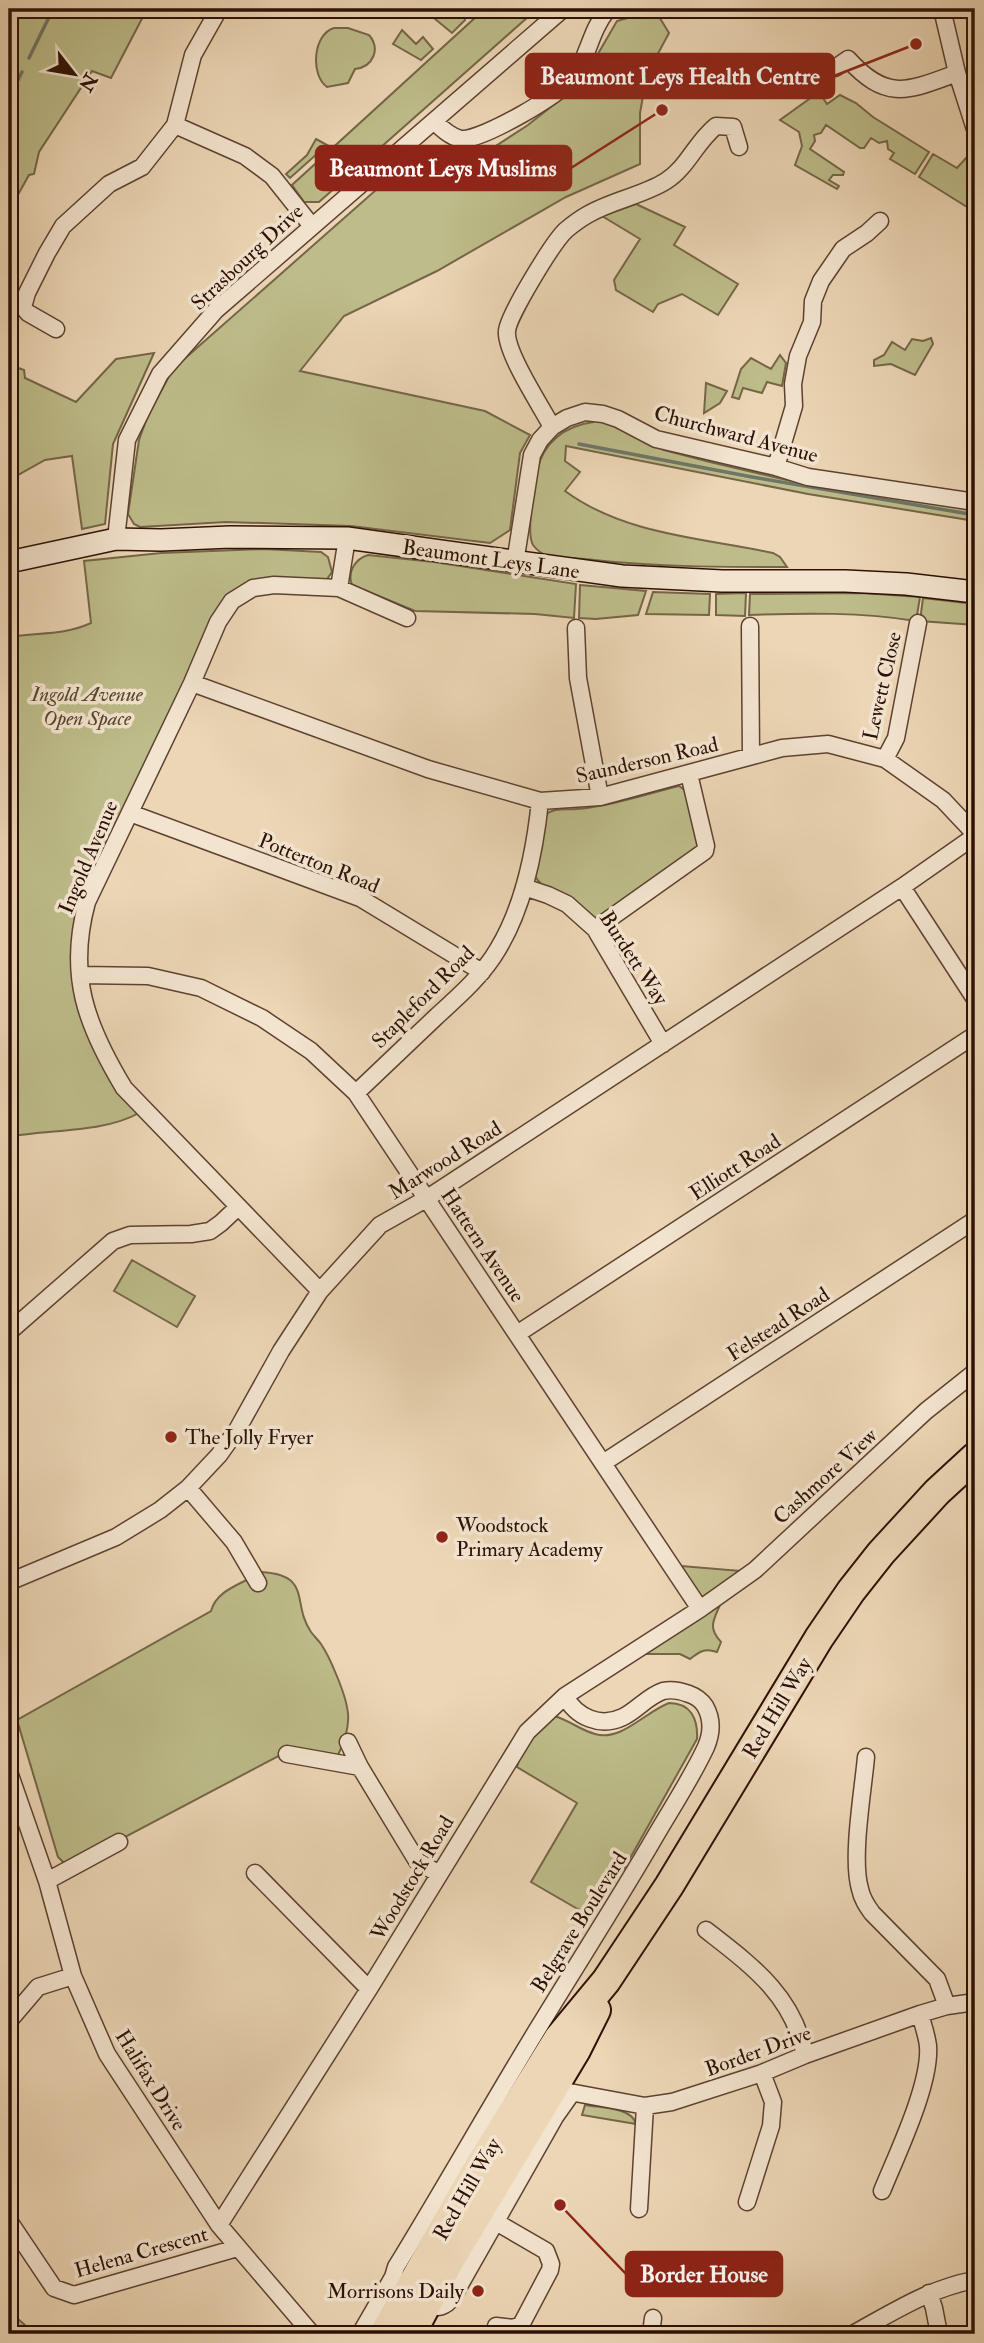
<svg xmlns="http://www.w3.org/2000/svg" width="984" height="2343" font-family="'IM FELL Double Pica',serif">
  <rect width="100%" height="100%" fill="#ecd6b5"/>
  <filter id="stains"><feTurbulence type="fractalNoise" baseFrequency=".00286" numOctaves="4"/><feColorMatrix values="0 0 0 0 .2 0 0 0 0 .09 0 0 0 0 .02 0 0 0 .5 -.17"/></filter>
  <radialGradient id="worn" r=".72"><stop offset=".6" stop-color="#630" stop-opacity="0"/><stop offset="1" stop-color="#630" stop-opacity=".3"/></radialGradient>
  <path fill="#bdbc8a" stroke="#756648" stroke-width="2" d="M9,9H147L111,78L92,71L39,152L34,174L29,175L10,209L14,213L9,223V76L12,71L9,69Z
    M432,9H451L465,17V20L452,33L429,14Z
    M482,9H537L319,202H304L292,185L478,15Z
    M655,10L669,33L647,74L640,113V164L566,197L437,271L344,316L300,371L485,411L530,435L520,453L510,530L490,543L351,526L292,524L226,522L140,527L134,524L128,514L139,440L148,415L173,369L419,152L471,162L528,125L581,83L617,21Z
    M334,28H348L369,35C381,49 373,67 355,69L348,83L327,87C310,75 313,34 334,28Z
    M402,30L416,44L423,37L433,49L421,60L393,44Z
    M819,92L827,104L840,95L856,103L873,117L929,152L915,174L890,159L894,153L888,149L887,141L879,143L871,138L864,148H860L826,125L821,133L814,135L815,141L810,149L844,172L843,175H833L829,180L839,186L837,189L795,165L802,146L799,132L780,120Z
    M316,139L327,145L290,178L286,174L307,155Z
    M975,148V212L919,177L933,154L957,168Z
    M636,204L685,227L674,245L738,284L718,315L682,294L658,304L653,312L616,290L614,280L640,239L602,216Z
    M931,338L933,344L915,375L891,364L874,366V360L884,355L892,342L905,350L912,339L923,341Z
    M154,353L113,444L105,524L82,529L72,456L45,460L9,480V360L13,366L24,370L25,378L76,402L116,359Z
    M780,355L786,363L782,386L767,382L762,393L743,388L739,399L732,397L741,369L751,358L771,369Z
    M706,383L727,391L720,403L704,413Z
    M593,418L601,419L664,450L710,462L804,484L975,509V521L808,494L566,446L565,461L580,472L565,491C625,535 703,538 773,553L780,557L787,567C722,567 658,567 594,560C578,558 560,559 546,555C540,553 536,549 533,545C526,533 534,486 537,471C543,442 565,426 593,422Z
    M264,549L321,552L328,557L332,572L327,579L318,582H251L186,680L88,884L74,976L139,1113C103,1133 50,1129 9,1137V637C39,632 62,636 91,623L84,561L161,553Z
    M368,555L434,562L576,584L574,618L535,614L415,611L352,585C347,572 355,559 368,555Z
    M580,585L646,591L638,615L596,619L579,618Z
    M653,592L710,594L709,615L646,614Z
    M746,593L745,616L716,615V594Z
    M862,593L920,597L916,621C861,612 805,613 749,615L750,594Z
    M923,598L975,604V625L920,621Z
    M679,786L686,791L702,852L599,918L593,917C577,907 543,892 535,876L545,815C554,807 565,810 577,809C611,806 646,794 679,786Z
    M132,1260L195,1296L177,1327L114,1291Z
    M681,1566L741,1571L702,1600Z
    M261,1572C313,1575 291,1603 311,1632C314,1636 318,1640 321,1644C327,1653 332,1664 336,1674C350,1707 354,1724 337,1757L286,1752L74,1864L64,1863L58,1857L17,1720L211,1611C217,1589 243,1584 261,1572Z
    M720,1605C713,1621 708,1628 721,1642L717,1652C705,1648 700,1651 690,1659L680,1654H642Z
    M669,1703C691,1703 698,1719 697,1739L624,1869L588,1915L531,1882L577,1803L517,1767L527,1732L554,1716C569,1720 580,1730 595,1734C621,1742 645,1712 669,1703Z
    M585,2105C600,2108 632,2107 636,2124L582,2115Z
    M9,2311L35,2334H9Z"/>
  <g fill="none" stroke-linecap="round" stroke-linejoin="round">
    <path stroke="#6e7668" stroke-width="3.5" d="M29,58L53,9
      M9,98L22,72
      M579,444L752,477L975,515"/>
    <g stroke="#5d4231" stroke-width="19">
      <path id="street" d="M942,9L957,73L975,129
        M835,68L848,59C887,102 908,91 957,73
        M434,121C441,128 450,137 461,139C481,141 562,94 574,77C589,55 590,31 608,9
        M175,125L245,156L272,176L311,225
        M56,329L28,313L23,307L27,293L47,253L63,226L109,184L142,167L175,125L193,55L219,9
        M552,427C541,406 505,352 507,331C508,316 553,242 566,230C572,225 580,219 587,215C612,200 642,196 666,181C687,168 696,142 716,126L733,127L739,147
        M776,467L794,406L793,384L798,356L812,322L813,301L821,281L843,249L867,233L880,221
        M116,539L127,440L160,374L216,310L563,9
        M515,563L532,455L540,440L552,427L567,418L585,412L603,414L618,419L656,439L776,467L808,477L975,502
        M339,588L347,538
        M750,626L751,756
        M576,628L578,678L600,797
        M192,683L428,769L540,801L600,797L782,748L828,744L885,759L943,800L975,834
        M885,759L896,738L918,623
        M130,813L360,898L482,972
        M524,887L548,895L567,904L595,929L663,1044
        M902,887L975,999
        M595,929L705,851L706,846L689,774
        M80,975L148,976L201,988L262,1018L311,1051L356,1093L700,1609
        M356,1093C383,1067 410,1042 437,1016C459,996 483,975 498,949C524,906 535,850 540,801
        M320,1291L124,1088C86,1025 67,975 87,902L192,683L218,622L232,601L253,588L274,585L339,588L407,618
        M9,1332L113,1241L130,1235L191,1234L210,1231L221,1223L238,1207
        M517,1334L975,1035
        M603,1463L975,1220
        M188,1488L234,1542L258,1583
        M9,1582L116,1537L160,1510L188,1488L219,1455L237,1430L281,1351L320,1291L380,1225L426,1199L902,887L975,836
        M348,1742L360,1767L417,1861L439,1874
        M287,1754L360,1767
        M866,1757C863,1791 851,1858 860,1889C862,1899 867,1906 872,1913L937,1979L947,2006
        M9,1772L47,1881L73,1976L107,2054L219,2225L312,2334
        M255,1873L369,1989
        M47,1881L119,1842
        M706,1930C752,1966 793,1995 805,2055
        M9,2021L38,1987L73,1976
        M548,2088L645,2106L672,2102L762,2073L805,2055L920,2014L947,2006L975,2002
        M882,2191C897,2154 931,2084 928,2046C927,2036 923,2025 920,2014
        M747,2202L771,2126L773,2102L762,2073
        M639,2209L645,2106
        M9,2221L54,2288L74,2295L237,2248
        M219,2225L369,1989L527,1732L565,1696L700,1609L755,1570L926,1411L975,1372
        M929,2293L934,2308L939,2334
        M407,2294L397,2286L393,2277L396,2267C445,2187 491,2105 540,2025C579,1961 619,1899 656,1835C673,1806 692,1777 706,1747C712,1733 713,1720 705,1706C702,1701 695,1696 689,1694C681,1691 671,1689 663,1691C648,1696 637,1710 623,1717C600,1728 576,1717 565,1696
        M424,2307C438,2308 445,2308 453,2297L555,2117L572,2093
        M496,2326L513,2328L521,2325L550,2270L551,2264L546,2251L496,2222
        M363,2329L393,2277
        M651,2334L653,2318
        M853,2334C893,2312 930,2288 975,2280"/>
    </g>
    <g stroke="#2d1105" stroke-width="24">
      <path id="secondary" d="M9,562L116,539L161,540L230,537L347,538L622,576L722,581H845L906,584L975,592"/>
    </g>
    <g stroke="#2d1105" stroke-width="32">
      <path id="highway" d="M384,2334L475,2173L558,2039L606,1981L669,1886L819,1638L851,1591L881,1553L937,1492L975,1457
        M411,2334L450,2260L576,2050L596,2010"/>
    </g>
    <use href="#street" stroke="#f3e4cf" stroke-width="16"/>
    <use href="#secondary" stroke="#f3e4cf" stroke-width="21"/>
    <use href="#highway" stroke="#ecd6b5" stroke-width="28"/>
  </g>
  <g fill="#8f2418" stroke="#f3e4cf" stroke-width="2.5">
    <circle cx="171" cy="1437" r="7"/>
    <circle cx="442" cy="1537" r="7"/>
    <circle cx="478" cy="2291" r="7"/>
  </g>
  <g text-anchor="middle" stroke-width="7" stroke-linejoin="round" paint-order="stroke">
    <g font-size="21" fill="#2d1105" stroke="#f3e4cf">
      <text transform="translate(247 257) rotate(-43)" y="7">Strasbourg Drive</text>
      <text transform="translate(736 434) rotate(15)" y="7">Churchward Avenue</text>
      <text transform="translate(491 559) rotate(8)" y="7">Beaumont Leys Lane</text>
      <text transform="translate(882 686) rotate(-77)" y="7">Lewett Close</text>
      <text transform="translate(647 760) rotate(-13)" y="7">Saunderson Road</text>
      <text transform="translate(88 857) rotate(-67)" y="7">Ingold Avenue</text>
      <text transform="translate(319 863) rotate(22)" y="7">Potterton Road</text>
      <text transform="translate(634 958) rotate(57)" y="7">Burdett Way</text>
      <text transform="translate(423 997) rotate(-45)" y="7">Stapleford Road</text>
      <text transform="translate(445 1160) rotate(-32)" y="7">Marwood Road</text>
      <text transform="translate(735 1167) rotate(-33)" y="7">Elliott Road</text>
      <text transform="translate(483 1245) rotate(56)" y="7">Hattern Avenue</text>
      <text transform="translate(778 1324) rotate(-33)" y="7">Felstead Road</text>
      <text transform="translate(825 1476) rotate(-42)" y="7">Cashmore View</text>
      <text transform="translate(777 1708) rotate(-59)" y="7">Red Hill Way</text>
      <text transform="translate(412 1878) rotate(-59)" y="7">Woodstock Road</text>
      <text transform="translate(579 1922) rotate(-58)" y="7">Belgrave Boulevard</text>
      <text transform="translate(758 2051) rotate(-20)" y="7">Border Drive</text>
      <text transform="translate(151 2080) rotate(58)" y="7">Halifax Drive</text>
      <text transform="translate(467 2189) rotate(-60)" y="7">Red Hill Way</text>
      <text transform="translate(141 2252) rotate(-16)" y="7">Helena Crescent</text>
    </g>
    <g font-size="21" font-style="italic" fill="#58442d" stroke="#f3e4cf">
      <text x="87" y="701">Ingold Avenue<tspan x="87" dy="24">Open Space</tspan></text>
    </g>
    <g font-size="21" fill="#2d1105" stroke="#f3e4cf" text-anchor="start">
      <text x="185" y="1444">The Jolly Fryer</text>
      <text x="456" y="1532">Woodstock<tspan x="456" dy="24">Primary Academy</tspan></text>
      <text x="464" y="2298" text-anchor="end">Morrisons Daily</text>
    </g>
  </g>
  <path fill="none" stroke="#8f2418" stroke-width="2.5" d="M916 44L834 76M662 110L571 168M560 2205L626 2274"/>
  <g fill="#8f2418" stroke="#f3e4cf" stroke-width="2.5">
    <circle cx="916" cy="44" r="7"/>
    <circle cx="662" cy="110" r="7"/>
    <circle cx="560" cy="2205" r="7"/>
  </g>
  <g fill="#8f2418" stroke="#8f2418" stroke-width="2.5">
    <rect x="526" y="54" width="308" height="44" rx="7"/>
    <rect x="316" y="146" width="255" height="44" rx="7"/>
    <rect x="626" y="2252" width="156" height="44" rx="7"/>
  </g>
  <g font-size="23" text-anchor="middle" font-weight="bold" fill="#fff">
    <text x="680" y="84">Beaumont Leys Health Centre</text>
    <text x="443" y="176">Beaumont Leys Muslims</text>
    <text x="704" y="2282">Border House</text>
  </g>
  <rect width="984" height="2343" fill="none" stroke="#ecd6b5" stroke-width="35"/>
  <rect x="10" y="10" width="963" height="2322" fill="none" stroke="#2d1105" stroke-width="3.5"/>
  <rect x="18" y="18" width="949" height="2308" fill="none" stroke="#2d1105" stroke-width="2"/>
  <g transform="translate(74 74) rotate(121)" stroke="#f3e4cf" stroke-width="5" paint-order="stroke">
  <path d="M0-5L12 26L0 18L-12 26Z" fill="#2d1105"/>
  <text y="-10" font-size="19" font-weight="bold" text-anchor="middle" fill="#2d1105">N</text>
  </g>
  <rect width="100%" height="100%" filter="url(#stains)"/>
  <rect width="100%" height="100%" fill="url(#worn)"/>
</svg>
